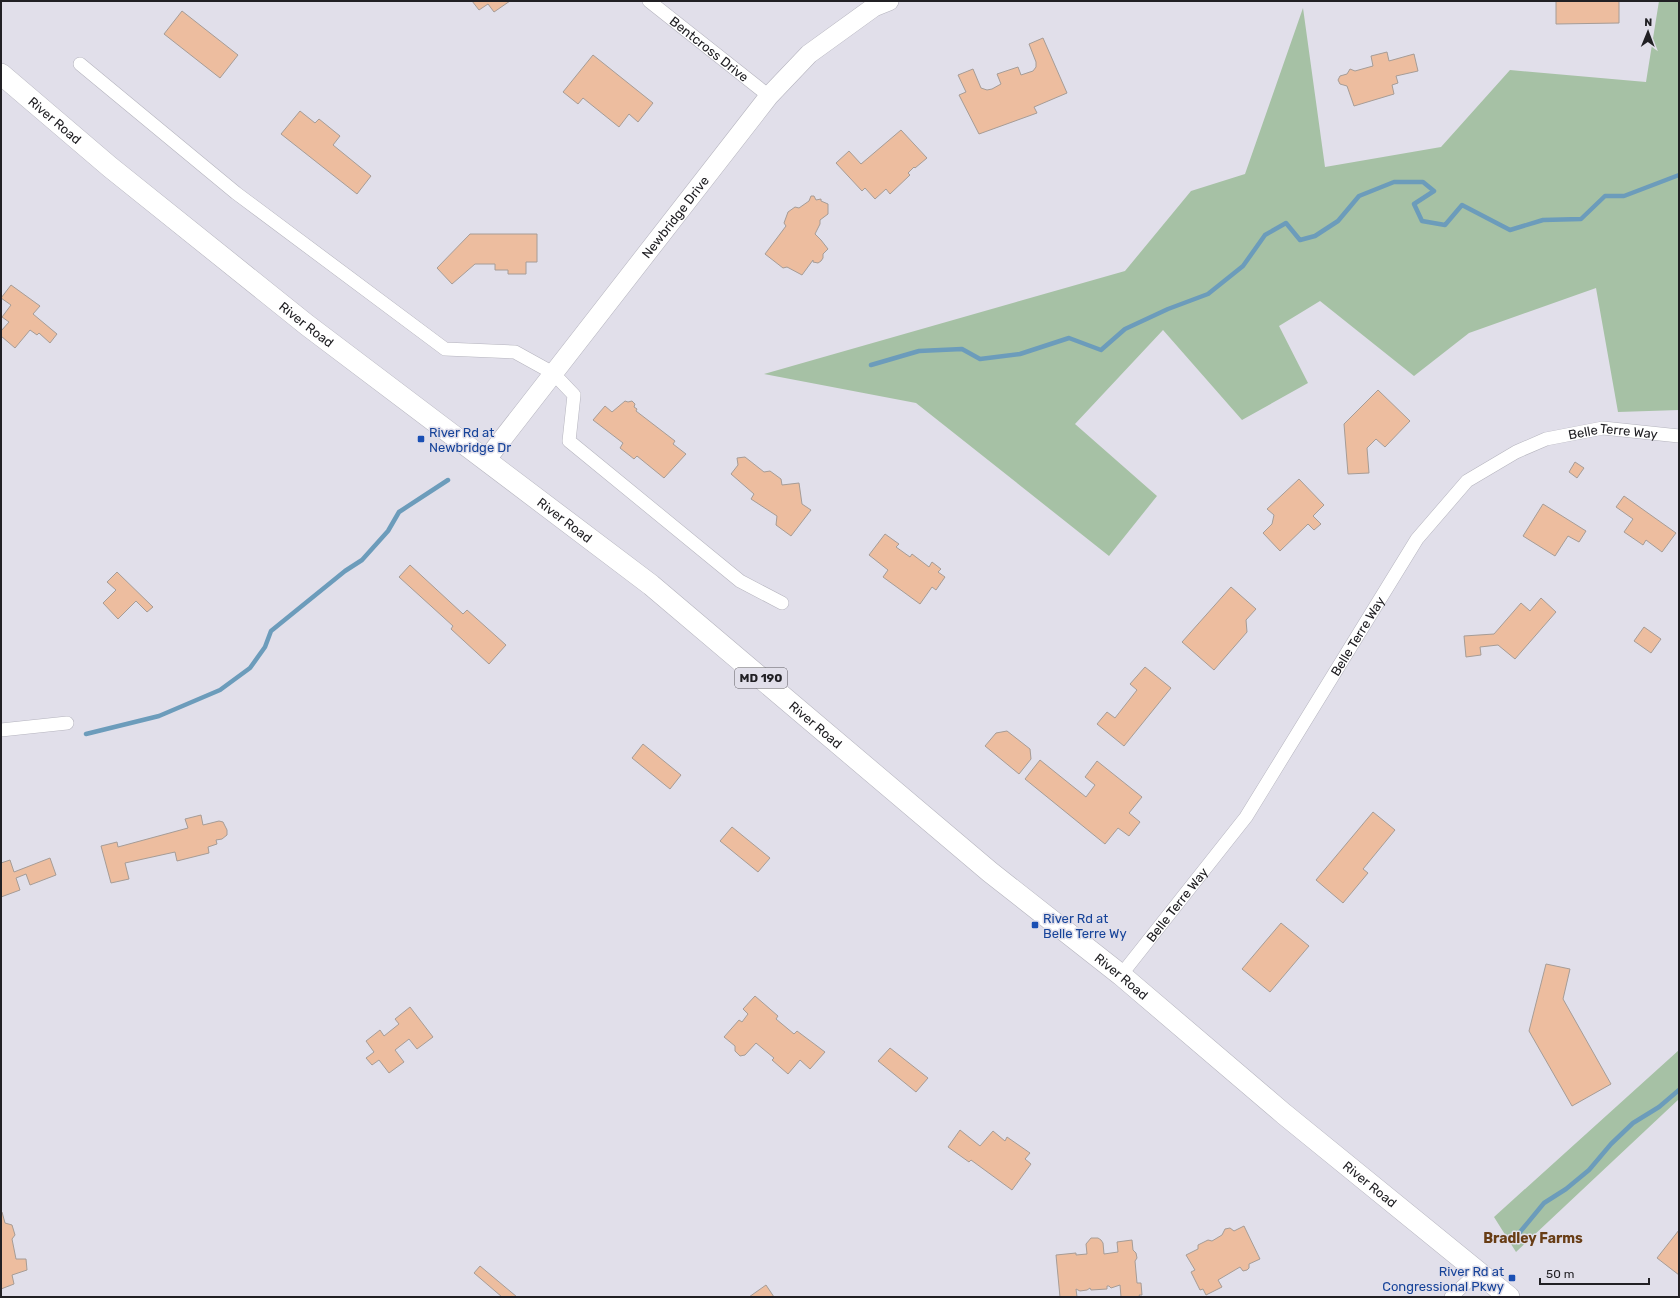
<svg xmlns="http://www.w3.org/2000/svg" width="1680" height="1298" font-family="Rubik,sans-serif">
  <rect width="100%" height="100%" fill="#e1dfea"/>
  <path fill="#a6c1a5" d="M1659,1H1679V410L1618,412L1596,288L1469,333L1414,376L1320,301L1279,326L1308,383L1242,420L1163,330L1075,424L1157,496L1109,556L916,403L764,374L1125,271L1191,191L1245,174L1303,8L1325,167L1441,147L1510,70L1646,82Z
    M1679,1050V1099L1516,1252L1494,1217Z"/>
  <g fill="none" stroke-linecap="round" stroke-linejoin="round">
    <path stroke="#6c9cbb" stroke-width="4.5" d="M871,365L919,351L962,349L980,359L1020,354L1069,338L1101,350L1125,329L1168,309L1208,294L1243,266L1265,235L1286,223L1300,240L1315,236L1338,221L1359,196L1394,182H1423L1434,191L1414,204L1422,221L1445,225L1462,205L1510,230L1543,220L1581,219L1605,196H1624L1679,175
      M86,734L159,716L220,690L250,668L265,647L271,631L345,571L362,560L388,531L399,512L448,480
      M1520,1232L1544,1203L1566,1189L1589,1170L1611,1144L1633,1123L1659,1107L1679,1090"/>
  </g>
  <path fill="#edbd9f" stroke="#a69c96" d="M472,1H510L494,12L488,4L479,10Z
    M1556,1H1619V23L1556,24Z
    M182,11L238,55L220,78L164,34Z
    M1043,38L1067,93L1034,107L1037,113L979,134L959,95L966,92L958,75L973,69L981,88L987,90L992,89L1001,84L997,74L1018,67L1021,75L1033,71L1036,67V62L1029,44Z
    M1387,52L1389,61L1414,54L1418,71L1396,76L1398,83L1392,85L1394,94L1354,106L1347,86L1340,84L1338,80L1340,76L1347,74L1350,69L1355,71L1373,66L1371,56Z
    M593,55L653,103L638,122L629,114L619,127L583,98L578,104L563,92Z
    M300,111L315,123L319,119L340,136L333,145L371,176L357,194L281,134Z
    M901,130L927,158L915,168L914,167L908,173L910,175L890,194L886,189L875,199L865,188L862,191L836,163L849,151L861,164Z
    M811,196H814L816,200L821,199V201L828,204V214L820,220V224L815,234L821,240L828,249L823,254V258L821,261L818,263L813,262V260L802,275L787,267L783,268L765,254L786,226L784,223L788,212L795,207L799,208L809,201Z
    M470,234H537V262H526V274H508V270H495V264H475L452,284L437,268Z
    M11,285L40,306L33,314L57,334L50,343L39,333L37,335L30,330L15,348L1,336V331L9,322L2,317L11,305L1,298Z
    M1378,390L1410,421L1385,447L1376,439L1367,448L1369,473L1348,474L1344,424Z
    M625,401L628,402L632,401L635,404L634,407L637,409L636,411L675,441L673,444L686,454L664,478L637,456L634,459L620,448L623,443L593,420L605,406L612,412Z
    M745,457L764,472L770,471L781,479L782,485L799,483L802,504L811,510L791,536L776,525L777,516L751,499L754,494L731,474L738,465L737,458Z
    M1575,462L1584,468L1577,478L1569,472Z
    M1299,479L1324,505L1313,516L1321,524L1314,530L1308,524L1280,551L1263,533L1272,524L1274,515L1267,509Z
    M1624,496L1676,533L1662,552L1646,540L1643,545L1624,532L1633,519L1616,507Z
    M1543,504L1586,531L1579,542L1568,536L1555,556L1523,536Z
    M885,534L899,544L896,547L910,557L912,554L929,567L932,562L941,569L938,572L945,577L936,590L932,587L920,604L883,577L888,570L869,555Z
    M410,565L463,614L467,610L506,645L489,664L451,629L453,626L399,577Z
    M117,572L153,607L147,612L136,601L118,619L103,603L116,590L107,582Z
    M1231,587L1256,609L1246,620L1247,632L1214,670L1182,642Z
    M1541,598L1556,612L1515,659L1498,645L1480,647L1481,655L1466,657L1464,636L1494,634L1521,603L1530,611Z
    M1644,627L1661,639L1651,653L1634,641Z
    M1145,667L1171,688L1124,746L1097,724L1107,712L1115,718L1137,690L1130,684Z
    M1007,731L1030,749L1031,759L1019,774L985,746L996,733Z
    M643,744L681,775L670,789L632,758Z
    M1040,760L1086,797L1095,785L1085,777L1097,761L1142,797L1129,813L1140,822L1129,836L1118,828L1105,844L1025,779Z
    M1373,812L1395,830L1363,869L1368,873L1343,903L1316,880Z
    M201,815L203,825L219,821L223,822L227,830V835L222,839L216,840L217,844L208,847L209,853L177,861L175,852L125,863L129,879L111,883L101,846L117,842L118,847L188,828L185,819Z
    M732,827L770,858L758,872L720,841Z
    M50,858L56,875L30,885L26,874L16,878L20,890L1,897V863L10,860L14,872Z
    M1281,923L1309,946L1270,992L1242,969Z
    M1546,964L1570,969L1563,999L1611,1084L1572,1106L1529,1031Z
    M755,996L778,1016L776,1019L794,1034L797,1031L825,1052L810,1069L800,1060L788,1074L772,1060L774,1058L756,1043L745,1055L740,1056L735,1051V1046L724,1037L739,1020L742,1022L748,1014L743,1009Z
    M410,1007L433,1037L417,1049L409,1039L395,1050L404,1062L389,1073L379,1060L372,1065L366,1058L374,1052L366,1041L380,1030L384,1036L399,1024L395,1019Z
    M890,1048L928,1078L916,1092L878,1061Z
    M960,1130L980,1146L993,1131L1005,1141L1007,1137L1030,1153L1025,1159L1031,1164L1012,1190L971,1160L969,1162L948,1147Z
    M1,1212H2L5,1223L12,1225L15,1235L12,1239L16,1259H26L27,1270L12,1275L14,1284L1,1289Z
    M1244,1226L1260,1259L1249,1264V1268L1247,1270L1243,1271L1240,1267L1218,1280L1222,1287L1206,1295L1203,1289L1200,1290L1191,1272L1195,1270L1186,1255L1198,1249V1245L1208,1240L1212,1241L1222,1235L1225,1229L1230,1228L1234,1231Z
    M1679,1230V1275L1657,1258Z
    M1091,1238H1098L1101,1240L1103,1243L1104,1254L1118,1252L1117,1242L1132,1240L1133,1250L1136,1253L1137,1258L1135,1261L1137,1283H1141L1142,1295H1139L1140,1297H1121L1120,1285L1111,1288L1109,1286H1107V1289L1091,1290L1090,1288L1087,1290L1080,1291L1076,1289L1077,1297H1060L1056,1255L1076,1253V1255L1087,1254L1086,1244Z
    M480,1266L517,1297H502L474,1273Z
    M766,1285L774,1297H749Z"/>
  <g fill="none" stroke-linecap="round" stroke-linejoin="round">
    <g stroke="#b5b4be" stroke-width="14">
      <g id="street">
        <path id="s1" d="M649,1L769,96"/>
        <path d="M80,64L236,193L445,349L515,352L553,373L574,395L569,441L740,581L782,603"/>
        <path d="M1,730L67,723"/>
        <path id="s2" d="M1121,975L1246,817L1417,539L1467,481L1516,452L1546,439L1603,428L1679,436"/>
        <path d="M1451,1297L1479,1271"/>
      </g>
    </g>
    <g stroke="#b5b4be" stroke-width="20">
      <g id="secondary">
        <path id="s3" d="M486,460L769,96L809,54L874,7L889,1"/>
      </g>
    </g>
    <g stroke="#b5b4be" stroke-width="22">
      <g id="primary">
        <path id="s4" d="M1,74L110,167L307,325L651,585L990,872L1121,975L1284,1114L1509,1297"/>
      </g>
    </g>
    <use href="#street" stroke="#fff" stroke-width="13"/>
    <use href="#secondary" stroke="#fff" stroke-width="19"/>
    <use href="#primary" stroke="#fff" stroke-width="21"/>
  </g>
  <g fill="#1a4fb4" stroke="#e1dfea" stroke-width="1.5">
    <rect x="417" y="435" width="8" height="8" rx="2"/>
    <rect x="1031" y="921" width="8" height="8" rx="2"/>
    <rect x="1508" y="1274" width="8" height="8" rx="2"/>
  </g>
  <g text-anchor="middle" stroke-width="3" stroke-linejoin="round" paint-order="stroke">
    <rect fill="#e1dfea" stroke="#5b595f" stroke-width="1" x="735" y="668" width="52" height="20" rx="3"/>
    <g font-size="12" font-weight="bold" fill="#212024">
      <text x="761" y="682">MD 190</text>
    </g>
    <g font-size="13" fill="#212024" stroke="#e1dfea">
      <text dy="5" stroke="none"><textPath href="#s1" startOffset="77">Bentcross Drive</textPath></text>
      <text dy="5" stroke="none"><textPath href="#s4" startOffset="71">River Road</textPath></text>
      <text dy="5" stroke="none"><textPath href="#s3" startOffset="308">Newbridge Drive</textPath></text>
      <text dy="5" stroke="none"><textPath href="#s4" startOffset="395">River Road</textPath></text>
      <text dy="5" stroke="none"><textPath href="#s2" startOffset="762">Belle Terre Way</textPath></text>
      <text dy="5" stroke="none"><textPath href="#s4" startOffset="719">River Road</textPath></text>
      <text dy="5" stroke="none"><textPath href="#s2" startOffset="414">Belle Terre Way</textPath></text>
      <text dy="5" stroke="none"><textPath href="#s4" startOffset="1043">River Road</textPath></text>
      <text dy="5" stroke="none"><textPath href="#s2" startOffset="90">Belle Terre Way</textPath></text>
      <text dy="5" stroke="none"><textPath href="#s4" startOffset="1439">River Road</textPath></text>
      <text dy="5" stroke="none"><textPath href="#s4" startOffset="1763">River Road</textPath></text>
    </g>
    <g font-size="13" fill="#164399" stroke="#e1dfea" text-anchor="start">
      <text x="429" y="437">River Rd at<tspan x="429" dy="15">Newbridge Dr</tspan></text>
      <text x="1043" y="923">River Rd at<tspan x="1043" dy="15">Belle Terre Wy</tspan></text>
      <text x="1504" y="1276" text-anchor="end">River Rd at<tspan x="1504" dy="15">Congressional Pkwy</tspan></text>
    </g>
    <g font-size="14" font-weight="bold" fill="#683d15" stroke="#e1dfea">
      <text x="1533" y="1243">Bradley Farms</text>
    </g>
  </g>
  <rect width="1680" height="1298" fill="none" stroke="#212024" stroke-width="4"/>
  <g transform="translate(1648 32) rotate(1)" stroke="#e1dfea" stroke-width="3" paint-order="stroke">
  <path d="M0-3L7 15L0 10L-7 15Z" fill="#212024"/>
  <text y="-6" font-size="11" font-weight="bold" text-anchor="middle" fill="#212024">N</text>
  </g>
  <path d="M1540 1278v6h109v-6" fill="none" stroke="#212024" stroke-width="2"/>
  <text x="1546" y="1278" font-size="12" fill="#212024" stroke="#e1dfea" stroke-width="3" paint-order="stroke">50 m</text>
</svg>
